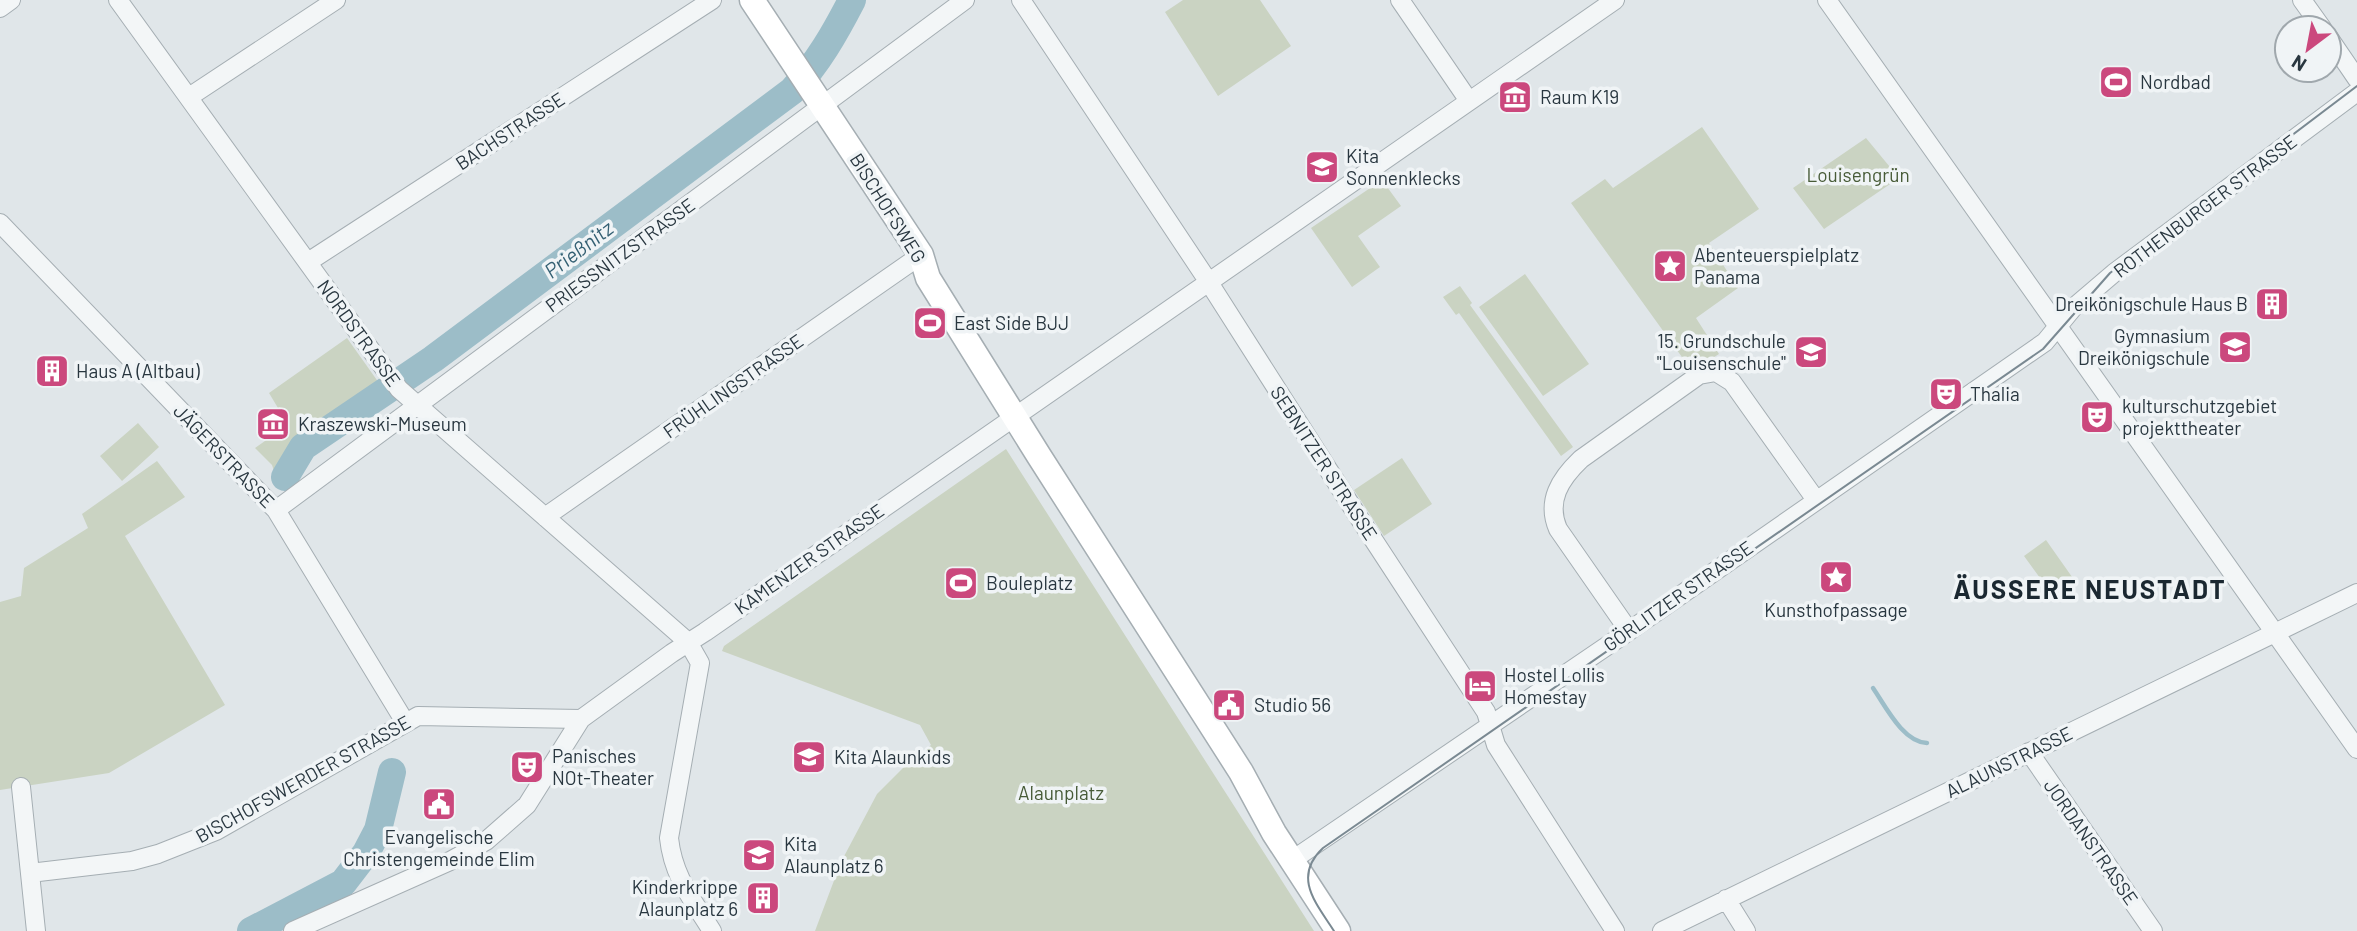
<svg xmlns="http://www.w3.org/2000/svg" width="2357" height="931" font-family="Barlow,sans-serif">
  <rect width="100%" height="100%" fill="#e0e6e9"/>
  <path fill="#cad3c2" d="M1183,0H1260L1291,46L1218,96L1165,12Z
    M1702,127L1759,209L1709,243L1738,288L1696,318L1719,354L1692,371L1571,203L1605,179L1613,188Z
    M1866,138L1899,178L1824,229L1793,188Z
    M1382,180L1401,206L1358,236L1380,267L1352,287L1311,228Z
    M1525,274L1589,364L1543,396L1479,307Z
    M1460,286L1472,303L1470,305L1573,447L1561,456L1459,313L1456,315L1443,297Z
    M347,338L379,383L297,442L280,477H276L272,465L255,448L289,424L284,417L286,415L280,407L278,408L269,393Z
    M138,423L159,447L122,481L100,456Z
    M1006,449L1314,931H815L841,862L877,794L903,768L931,745L920,725L722,651L724,646Z
    M1402,458L1432,504L1384,536L1354,490Z
    M157,461L185,497L125,536L225,705L109,773L0,790V602L21,596L24,568L88,528L82,514Z
    M2046,540L2077,584L2056,600L2024,556Z"/>
  <g fill="none" stroke-linecap="round" stroke-linejoin="round">
    <path stroke="#9cbdc8" stroke-width="4.5" d="M1873,688C1886,707 1903,742 1927,743"/>
    <path stroke="#9cbdc8" stroke-width="28" d="M285,477L303,447L433,359L792,91C818,63 835,33 852,0
      M251,931L343,883L366,853L378,830L392,772"/>
    <g stroke="#a5aeb3" stroke-width="20">
      <path id="street" d="M118,0L399,389L688,642L700,663L669,838C673,876 692,899 712,931
        M1021,0L1208,281L1354,510L1486,712L1496,745L1615,931
        M1400,0L1469,101
        M1827,0L2357,749
        M2302,0L2322,28
        M0,8L11,0
        M2329,38L2357,79
        M189,97L336,0
        M0,223L276,510L405,722
        M308,262L712,0
        M276,510L965,0
        M545,517L921,255
        M1629,631L1558,529C1546,501 1560,479 1581,459L1699,375L1716,372L1732,382L1816,500
        M2029,752L2153,931
        M21,787L36,931
        M1291,861L1629,631L2045,342L2073,308L2114,273L2357,92
        M30,873L132,861L158,854L216,831L418,716L581,719
        M1726,899L1746,931
        M293,931L450,861L486,841L527,805L581,719L672,653L705,632L1615,0
        M1662,931L2357,593"/>
    </g>
    <g stroke="#a5aeb3" stroke-width="27">
      <path id="secondary" d="M752,0L921,255L928,278L1039,456L1241,772L1274,833L1338,931"/>
    </g>
    <use href="#street" stroke="#f3f6f7" stroke-width="18"/>
    <use href="#secondary" stroke="#fff" stroke-width="24"/>
    <path stroke="#7a8992" stroke-width="2" d="M1334,931C1316,903 1292,877 1323,848L2043,349L2110,273L2357,86"/>
  </g>
  <defs>
    <g id="stadium-square" transform="scale(1.75)"><rect x="-9" y="-9" width="18" height="18" rx="4" fill="#cb487d" stroke="#f0f4f6"/><path d="M0-5a6.5 5 0 1 0 0 10a6.5 5 0 1 0 0-10ZM-3.5-1.8h7v3.6h-7Z" fill="#fff"/></g>
    <g id="museum-square" transform="scale(1.75)"><rect x="-9" y="-9" width="18" height="18" rx="4" fill="#cb487d" stroke="#f0f4f6"/><path d="M0-6L6-3V-2H-6V-3ZM-5-1h2V3h-2ZM-1-1h2V3h-2ZM3-1h2V3H3ZM-6 4H6V6H-6Z" fill="#fff"/></g>
    <g id="school-square" transform="scale(1.75)"><rect x="-9" y="-9" width="18" height="18" rx="4" fill="#cb487d" stroke="#f0f4f6"/><path d="M0-5L7-2L0 1L-7-2ZM-4 1L0 2.5L4 1V4Q0 6-4 4Z" fill="#fff"/></g>
    <g id="sight-square" transform="scale(1.75)"><rect x="-9" y="-9" width="18" height="18" rx="4" fill="#cb487d" stroke="#f0f4f6"/><path d="M0-6L1.8-2.2L6-1.7L2.9 1.2L3.7 5.4L0 3.3L-3.7 5.4L-2.9 1.2L-6-1.7L-1.8-2.2Z" fill="#fff"/></g>
    <g id="building-square" transform="scale(1.75)"><rect x="-9" y="-9" width="18" height="18" rx="4" fill="#cb487d" stroke="#f0f4f6"/><path d="M-4-6H4V6H1V3H-1V6H-4ZM-2.5-4.3h1.7v1.8h-1.7ZM.8-4.3h1.7v1.8H.8ZM-2.5-1h1.7V.8h-1.7ZM.8-1h1.7V.8H.8Z" fill="#fff"/></g>
    <g id="theatre-square" transform="scale(1.75)"><rect x="-9" y="-9" width="18" height="18" rx="4" fill="#cb487d" stroke="#f0f4f6"/><path d="M-5-5.5Q0-4 5-5.5V0Q5 5 0 6Q-5 5-5 0ZM-3.3-2.5H-1v1.5H-3.3ZM1-2.5H3.3v1.5H1ZM-2.8 1Q0 5.5 2.8 1Z" fill="#fff"/></g>
    <g id="hotel-square" transform="scale(1.75)"><rect x="-9" y="-9" width="18" height="18" rx="4" fill="#cb487d" stroke="#f0f4f6"/><path d="M-6-4.5h1.5V1H6V5H4.5V3h-9V5H-6ZM-4 0a1.8 1.8 0 1 1 3.6 0ZM.5 0V-2.5h3Q6-2.5 6 0Z" fill="#fff"/></g>
    <g id="civic-square" transform="scale(1.75)"><rect x="-9" y="-9" width="18" height="18" rx="4" fill="#cb487d" stroke="#f0f4f6"/><path d="M-.6-6.5H3V-4.5H.6V-3L4-1V1h2V6H-6V1h2V-1L-.6-3ZM-1.2 2.5V6h2.4V2.5Z" fill="#fff"/></g>
  </defs>
  <g fill-rule="evenodd">
    <use href="#stadium-square" x="2116" y="82"/>
    <use href="#museum-square" x="1515" y="97"/>
    <use href="#school-square" x="1322" y="167"/>
    <use href="#sight-square" x="1670" y="266"/>
    <use href="#building-square" x="2272" y="304"/>
    <use href="#stadium-square" x="930" y="323"/>
    <use href="#school-square" x="2235" y="347"/>
    <use href="#school-square" x="1811" y="352"/>
    <use href="#building-square" x="52" y="371"/>
    <use href="#theatre-square" x="1946" y="394"/>
    <use href="#theatre-square" x="2097" y="417"/>
    <use href="#museum-square" x="273" y="424"/>
    <use href="#sight-square" x="1836" y="577"/>
    <use href="#stadium-square" x="961" y="583"/>
    <use href="#hotel-square" x="1480" y="686"/>
    <use href="#civic-square" x="1229" y="705"/>
    <use href="#school-square" x="809" y="757"/>
    <use href="#theatre-square" x="527" y="767"/>
    <use href="#civic-square" x="439" y="804"/>
    <use href="#school-square" x="759" y="855"/>
    <use href="#building-square" x="763" y="898"/>
  </g>
  <g text-anchor="middle" stroke-width="7" stroke-linejoin="round" paint-order="stroke">
    <g font-size="19" fill="#293740" stroke="#f0f4f6" text-anchor="start">
      <text x="2140" y="89">Nordbad</text>
      <text x="1540" y="104">Raum K19</text>
      <text x="1346" y="163">Kita<tspan x="1346" dy="22">Sonnenklecks</tspan></text>
      <text x="1694" y="262">Abenteuerspielplatz<tspan x="1694" dy="22">Panama</tspan></text>
      <text x="2248" y="311" text-anchor="end">Dreikönigschule Haus B</text>
      <text x="954" y="330">East Side BJJ</text>
      <text x="2210" y="343" text-anchor="end">Gymnasium<tspan x="2210" dy="22">Dreikönigschule</tspan></text>
      <text x="1786" y="348" text-anchor="end">15. Grundschule<tspan x="1786" dy="22">"Louisenschule"</tspan></text>
      <text x="76" y="378">Haus A (Altbau)</text>
      <text x="1970" y="401">Thalia</text>
      <text x="2122" y="413">kulturschutzgebiet<tspan x="2122" dy="22">projekttheater</tspan></text>
      <text x="298" y="431">Kraszewski-Museum</text>
      <text x="986" y="590">Bouleplatz</text>
      <text x="1836" y="617" text-anchor="middle">Kunsthofpassage</text>
      <text x="1504" y="682">Hostel Lollis<tspan x="1504" dy="22">Homestay</tspan></text>
      <text x="1254" y="712">Studio 56</text>
      <text x="552" y="763">Panisches<tspan x="552" dy="22">NOt-Theater</tspan></text>
      <text x="834" y="764">Kita Alaunkids</text>
      <text x="439" y="844" text-anchor="middle">Evangelische<tspan x="439" dy="22">Christengemeinde Elim</tspan></text>
      <text x="784" y="851">Kita<tspan x="784" dy="22">Alaunplatz 6</tspan></text>
      <text x="738" y="894" text-anchor="end">Kinderkrippe<tspan x="738" dy="22">Alaunplatz 6</tspan></text>
    </g>
    <g font-size="19" fill="#293740" stroke="#f0f4f6">
      <text transform="translate(510 131) rotate(-33)" y="7">BACHSTRASSE</text>
      <text transform="translate(2205 206) rotate(-37)" y="7">ROTHENBURGER STRASSE</text>
      <text transform="translate(888 208) rotate(58)" y="7">BISCHOFSWEG</text>
      <text transform="translate(620 255) rotate(-36)" y="7">PRIESSNITZSTRASSE</text>
      <text transform="translate(359 333) rotate(54)" y="7">NORDSTRASSE</text>
      <text transform="translate(733 386) rotate(-35)" y="7">FRÜHLINGSTRASSE</text>
      <text transform="translate(224 456) rotate(46)" y="7">JÄGERSTRASSE</text>
      <text transform="translate(1324 463) rotate(57)" y="7">SEBNITZER STRASSE</text>
      <text transform="translate(809 559) rotate(-35)" y="7">KAMENZER STRASSE</text>
      <text transform="translate(1678 596) rotate(-35)" y="7">GÖRLITZER STRASSE</text>
      <text transform="translate(2009 762) rotate(-26)" y="7">ALAUNSTRASSE</text>
      <text transform="translate(303 779) rotate(-29)" y="7">BISCHOFSWERDER STRASSE</text>
      <text transform="translate(2091 842) rotate(55)" y="7">JORDANSTRASSE</text>
    </g>
    <g font-size="19" fill="#475b37" stroke="#f0f4f6">
      <text x="1858" y="182">Louisengrün</text>
      <text x="1061" y="800">Alaunplatz</text>
    </g>
    <g font-size="21" font-style="italic" fill="#346073" stroke="#f0f4f6">
      <text transform="translate(579 250) rotate(-37)" y="7">Prießnitz</text>
    </g>
    <g font-size="26" font-weight="bold" letter-spacing="2" fill="#1b2831" stroke="#f0f4f6">
      <text x="2090" y="599">ÄUSSERE NEUSTADT</text>
    </g>
  </g>
  <g transform="translate(2308 49) rotate(212)"><circle r="33" fill="#f0f4f6" stroke="#a0a8ad" stroke-width="2"/>
  <path d="M0-5L12 26L0 18L-12 26Z" fill="#cb487d"/>
  <text y="-10" font-size="19" font-weight="bold" text-anchor="middle" fill="#293740">N</text>
  </g>
</svg>
